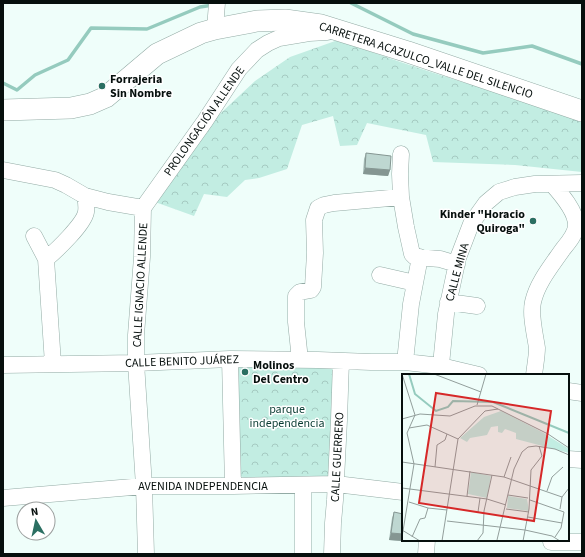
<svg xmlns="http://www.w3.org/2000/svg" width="585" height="557" font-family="'Source Sans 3',sans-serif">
  <defs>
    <pattern id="forest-crowns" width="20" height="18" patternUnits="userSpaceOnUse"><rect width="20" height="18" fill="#c2ede2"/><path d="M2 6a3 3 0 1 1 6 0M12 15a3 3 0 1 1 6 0" fill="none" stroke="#a5cac1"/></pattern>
  </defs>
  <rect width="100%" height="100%" fill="#effefa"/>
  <path fill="url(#forest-crowns)" d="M338,40C379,55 420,69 462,82C502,94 543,105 582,120V172L515,165L433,162L426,135L367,123L357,145L340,146L333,116L302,125L287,169L259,178L245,180L227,197L204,194L194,216L155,202L207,126L255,81L290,57Z
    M235,365L337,367L334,482L260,483L240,476Z"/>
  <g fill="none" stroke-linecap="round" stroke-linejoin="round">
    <path stroke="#95cbbe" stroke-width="3.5" d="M351,3L413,34L483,53L532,46L582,64
      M3,83L17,90L35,75L68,60L91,28L147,29L200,7L213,5"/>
    <g stroke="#93aba5" stroke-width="17">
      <path id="minor" d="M215,29L217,3
        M401,154L400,174L401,197L406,227L412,254L415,257L440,259L457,264
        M3,170L55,180L66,185L85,196L108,202L143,208
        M143,208L142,257L136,335V363L144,486L146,554
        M143,208L205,121L239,69L257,50L268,43L279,38L309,33L327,32
        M34,236L46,259
        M380,275L415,283
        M448,302L477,306
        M230,359L233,486
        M300,360L296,322V296L300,292L311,290L313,287L315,253L314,220L318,208L324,205L334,203L401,197
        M405,362L411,304L420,257
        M53,364L46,259C57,250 84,224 86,212C87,206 86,201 85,196
        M3,365L136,363L230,359L318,360L371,362H405L441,366L479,375
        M440,375L446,314L458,258L471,224L486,203L499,192L515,187L535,184L582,183
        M534,375C535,366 537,356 537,348C535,334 530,315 533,302C537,283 552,265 563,249C568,243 576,234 576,225C576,211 561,194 552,184
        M568,391L582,393
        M568,459L582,460
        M3,498L144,486H233L336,484L403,492
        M551,542H582
        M303,554V485
        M332,554L333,523L335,500L339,420L341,361
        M426,554L427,540"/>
    </g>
    <g stroke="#93aba5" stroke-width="22">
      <path id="major" d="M3,110L71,108L90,104L106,97L157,54L201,33L215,29L257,21L285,20L321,25L408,52L582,111"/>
    </g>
    <use href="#minor" stroke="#fff" stroke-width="16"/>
    <use href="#major" stroke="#fff" stroke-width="21"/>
  </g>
  <path fill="#a3b9b4" d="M366,153L390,170L388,176L363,174L364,159Z
    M394,512L403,540H416V542L389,540L392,518Z"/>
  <path fill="#859692" d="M365,168L390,170L388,176L363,174Z
    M391,533L403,534V540H416V542L389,540Z"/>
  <path fill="#bed7d1" stroke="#859692" d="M366,153L391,156L390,170L365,168Z
    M394,512L403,514V534L391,533Z"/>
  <g fill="#2b6f62" stroke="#fff" stroke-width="1.5">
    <circle cx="102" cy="86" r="4"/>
    <circle cx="533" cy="221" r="4"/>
    <circle cx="245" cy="372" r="4"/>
  </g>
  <g text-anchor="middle" stroke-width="3" stroke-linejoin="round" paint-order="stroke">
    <g font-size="12" fill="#060f0d" stroke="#fff">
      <text transform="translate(426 60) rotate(18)" y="4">CARRETERA ACAZULCO_VALLE DEL SILENCIO</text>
      <text transform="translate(204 121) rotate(-55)" y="4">PROLONGACIÓN ALLENDE</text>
      <text transform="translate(457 272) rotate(-75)" y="4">CALLE MINA</text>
      <text transform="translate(140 285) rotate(-87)" y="4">CALLE IGNACIO ALLENDE</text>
      <text transform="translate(182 361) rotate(-2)" y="4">CALLE BENITO JUÁREZ</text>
      <text transform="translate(337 457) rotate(-87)" y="4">CALLE GUERRERO</text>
      <text x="203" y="490">AVENIDA INDEPENDENCIA</text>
    </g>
    <g font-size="12" font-weight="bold" fill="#060f0d" stroke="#fff" text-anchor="start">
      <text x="110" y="83">Forrajeria<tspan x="110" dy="14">Sin Nombre</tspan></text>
      <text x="525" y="218" text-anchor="end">Kinder "Horacio<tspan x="525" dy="14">Quiroga"</tspan></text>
      <text x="253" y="369">Molinos<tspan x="253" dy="14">Del Centro</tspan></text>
    </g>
    <g font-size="12" fill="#0a3c33" stroke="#fff">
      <text x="287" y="413">parque<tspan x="287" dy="14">independencia</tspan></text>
    </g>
  </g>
  <g transform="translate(402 374)">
    <rect width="167" height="167" fill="#effefa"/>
    <path d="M99,37L140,58L167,75V79L114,65V59L103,55L100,59L96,58V52L89,53L85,61L68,64L65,68L58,64L82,43ZM69,98L89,102L85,124L66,120ZM106,122L125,125L127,137L105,134Z" fill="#c2ede2"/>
    <path fill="none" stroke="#95cbbe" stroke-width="2" d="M7,0L13,20L34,37L46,33L51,27L91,28L167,59"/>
    <path fill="none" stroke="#929e9b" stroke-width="1" d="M32,0L79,18M75,31L84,0M0,45L18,40L48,42L73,32H90L146,60L167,74M7,54L25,51L56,65M56,65L83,37L96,35M0,88L102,103L160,123M33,93L35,71L43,66L45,60M102,103L109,83M0,114L85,125L104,131M145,117L150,103L161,93M106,121L126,124M65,122L68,97M128,126L162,138L159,154L153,163M7,128L26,134L45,136M104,135L127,138M158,135L160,123L167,114M76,138L78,124M126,143L160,149M45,147L123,156L150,162L158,167M0,156L18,167M0,163L12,90L5,59L13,41L0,0M10,163L18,145L23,144L26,134M95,166L112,95L120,78L126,73L134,72L153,75L167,81M40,167L56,65M75,167L81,159L82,137L90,101M121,167L127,135L129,96L140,82L137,72"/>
    <path fill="#d62828" fill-opacity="0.15" stroke="#d62828" stroke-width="2" d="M34,19L149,37L132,147L17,129Z"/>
    <rect width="167" height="167" fill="none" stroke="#060f0d" stroke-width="2"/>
  </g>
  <rect width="585" height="557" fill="none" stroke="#060f0d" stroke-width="8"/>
  <g transform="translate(36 521) rotate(351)"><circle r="19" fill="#ffffff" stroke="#9b9f9e"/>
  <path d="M0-3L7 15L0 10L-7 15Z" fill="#2b6f62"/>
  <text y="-6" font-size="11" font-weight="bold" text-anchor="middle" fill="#060f0d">N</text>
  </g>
</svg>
